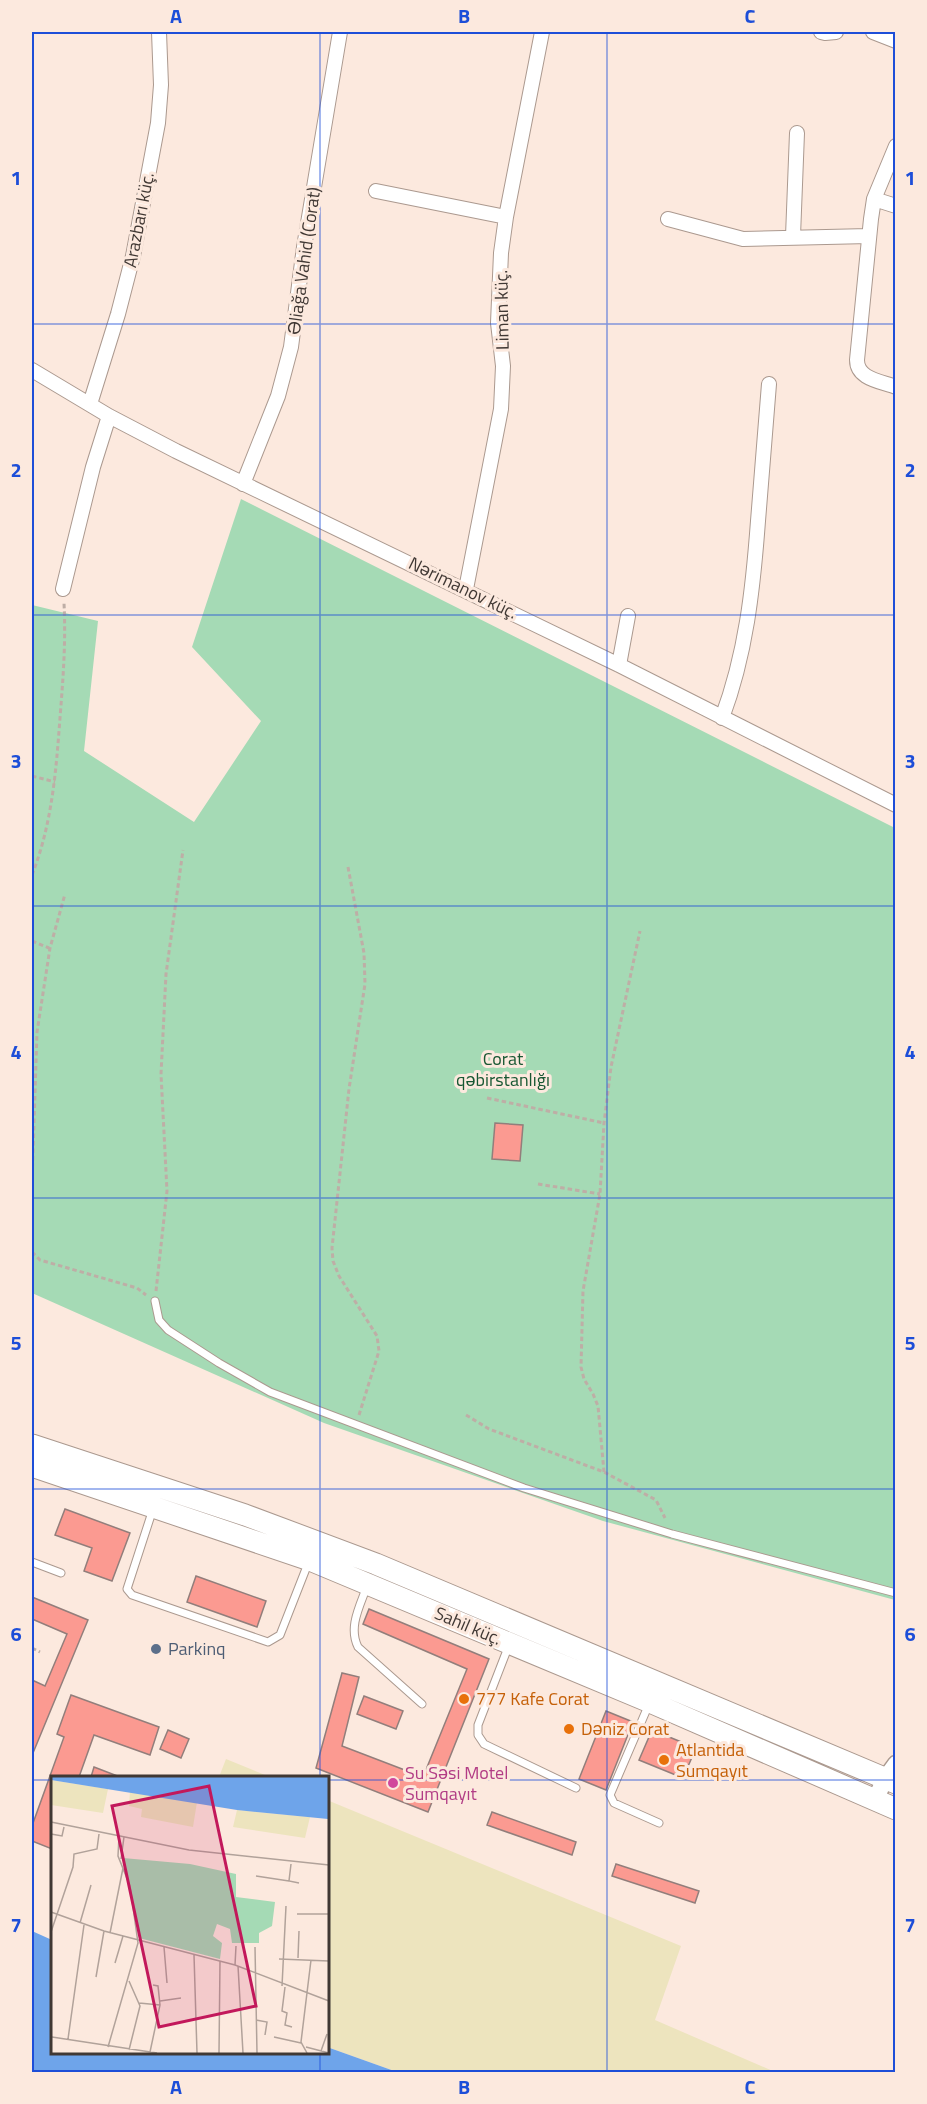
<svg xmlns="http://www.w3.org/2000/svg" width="927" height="2104" font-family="'Titillium Web',sans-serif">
  <rect width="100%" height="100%" fill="#fce9de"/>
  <path fill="#a5dab5" d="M241,499L895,828V1600L603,1521L324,1423L32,1293V605L98,621L84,751L194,822L261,721L192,647Z"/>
  <path fill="#ede4be" d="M226,1759L270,1777H219Z
    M327,1800L681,1946L655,2020L775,2072H397L327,2047Z"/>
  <path fill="#6ea4ea" d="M32,1931L52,1940V2052H327V2047L397,2072H32Z"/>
  <path fill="#fb9a91" stroke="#927e7b" stroke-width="1.5" d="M495,1123L523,1125L520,1161L492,1159Z
    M65,1509L130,1533L112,1581L84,1571L92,1548L55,1535Z
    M196,1576L266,1601L257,1627L187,1602Z
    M32,1597L88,1620L33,1753L32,1752V1680L45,1686L67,1634L32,1619Z
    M369,1609L489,1659L428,1812L316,1768L342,1673L359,1677L342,1746L423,1777L467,1669L363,1624Z
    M71,1695L159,1727L150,1755L94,1735L79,1777H52V1849L32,1841V1826L64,1737L57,1734Z
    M364,1696L403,1711L396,1729L357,1714Z
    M606,1711L633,1722L606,1790L579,1779Z
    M168,1730L189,1739L181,1758L160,1749Z
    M652,1730L696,1748L683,1778L639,1760Z
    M94,1767L120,1777H91Z
    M492,1812L576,1842L572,1855L487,1825Z
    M616,1864L699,1891L695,1903L612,1876Z"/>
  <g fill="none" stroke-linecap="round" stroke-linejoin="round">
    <g stroke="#ab998f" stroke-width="9">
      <path id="service" d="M155,1301L159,1320L168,1330L219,1363L270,1392L524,1488L672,1534L896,1593
        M153,1509L127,1589L132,1595L268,1642L280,1635L309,1561
        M32,1562L61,1573
        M367,1586C360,1606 348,1627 358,1647L422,1704
        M509,1645L478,1725V1735L484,1744L576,1788
        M649,1704L610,1795L614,1803L659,1823"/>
    </g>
    <g stroke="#ab998f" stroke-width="16">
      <path id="minor" d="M821,32L825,33L836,32
        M873,32L896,41
        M896,146L874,199L871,219L857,360C857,379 880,381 896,387
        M376,191L506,217
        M874,199L896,206
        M668,219L743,239L869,236
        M793,236L797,133
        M32,370L109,416L176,451L619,665L896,805
        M90,404L118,314L133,256L158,123L161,85L159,32
        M243,484L278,396L291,347L304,247L340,32
        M63,589L93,467L109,416
        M466,589L501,409L503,366L498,323L501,253L506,217L542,32
        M619,665L628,616
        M722,718C746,654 753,589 758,521C762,476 765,430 769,384"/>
    </g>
    <g stroke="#ab998f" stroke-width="19">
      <path id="tertiary" d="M875,1800L885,1779L896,1764"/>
    </g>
    <g stroke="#ab998f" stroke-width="23">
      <path id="primary" d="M32,1445L245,1515L376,1564L896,1783
        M32,1466L310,1560L650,1702L896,1809"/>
    </g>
    <path stroke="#beaea6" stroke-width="3" stroke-dasharray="4.5 3" stroke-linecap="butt" d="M32,776L55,782
      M348,867L364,953L365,984L349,1089L332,1248L333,1261L339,1276L377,1336L379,1351L359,1415
      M32,875C52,824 56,772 60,718C63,679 66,643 64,603
      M32,941L49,948
      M487,1098L604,1123
      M32,1183L37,1032L50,948L65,894
      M538,1184L600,1194
      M32,1252L40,1260L137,1288L146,1295
      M156,1291L167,1191L161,1074L166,974L183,850
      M466,1415L489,1429L604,1472L656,1500L665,1518
      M604,1472L598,1406L593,1394L584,1379L581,1367L583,1291L600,1194L604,1123L611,1067L640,931
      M32,1648L40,1652"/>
    <use href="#service" stroke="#fff" stroke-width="7"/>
    <use href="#minor" stroke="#fff" stroke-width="14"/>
    <use href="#tertiary" stroke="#fff" stroke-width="16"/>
    <use href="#primary" stroke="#fff" stroke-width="21"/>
  </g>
  <path fill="none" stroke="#1d4ed8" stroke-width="1.5" stroke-opacity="0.55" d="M320,32V1777M607,32V2072M32,324H896M32,615H896M32,906H896M32,1198H896M32,1489H896M32,1780H52M327,1780H896M320,2052V2072"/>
  <circle fill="#5c6f8a" stroke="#fce9de" stroke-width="2" cx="156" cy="1649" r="6"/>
  <g fill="#e8710a" stroke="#fce9de" stroke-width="2">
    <circle cx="464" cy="1699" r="6"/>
    <circle cx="569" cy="1729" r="6"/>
    <circle cx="664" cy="1760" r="6"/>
  </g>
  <circle fill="#d1479c" stroke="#fce9de" stroke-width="2" cx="393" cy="1783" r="6"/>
  <g text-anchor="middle" stroke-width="6" stroke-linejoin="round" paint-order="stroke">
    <g font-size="18" fill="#403834" stroke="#fce9de">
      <text transform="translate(139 220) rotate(-79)" y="6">Arazbarı küç.</text>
      <text transform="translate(304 261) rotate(-82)" y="6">Əliağa Vahid (Corat)</text>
      <text transform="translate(502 310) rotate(-91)" y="6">Liman küç.</text>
      <text transform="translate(463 588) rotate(26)" y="6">Nərimanov küç.</text>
      <text transform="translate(468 1626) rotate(23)" y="6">Sahil küç.</text>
    </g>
    <g font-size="18" fill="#175732" stroke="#fce9de">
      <text x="503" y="1065">Corat<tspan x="503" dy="21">qəbirstanlığı</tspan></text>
    </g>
    <g font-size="18" fill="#4e5e75" stroke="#fce9de" text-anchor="start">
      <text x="168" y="1655">Parkinq</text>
    </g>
    <g font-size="18" fill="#c56008" stroke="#fce9de" text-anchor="start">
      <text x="476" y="1705">777 Kafe Corat</text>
      <text x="581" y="1735">Dəniz Corat</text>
      <text x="676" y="1756">Atlantida<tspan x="676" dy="21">Sumqayıt</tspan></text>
    </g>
    <g font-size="18" fill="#b23c85" stroke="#fce9de" text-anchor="start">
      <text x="405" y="1779">Su Səsi Motel<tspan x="405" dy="21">Sumqayıt</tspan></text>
    </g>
  </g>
  <g transform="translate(51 1776)">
    <rect width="278" height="278" fill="#fce9de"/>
    <path d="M72,82L139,88L185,98V121L224,126L221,150L208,157V167H181L179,153L166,148L162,160L171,167L169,183L88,162Z" fill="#a5dab5"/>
    <path d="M0,4L57,13L52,37L0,29ZM79,15L146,26L142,51L90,41L91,33L78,30ZM186,34L259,41L254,62L182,51Z" fill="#ede4be"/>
    <path d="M0,0H277V43L186,34L0,4Z" fill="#6ea4ea"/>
    <path fill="none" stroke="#b1a29a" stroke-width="1.5" d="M0,46L138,74L278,89M0,58L11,60L13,51M70,83L73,61M240,88L238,105L248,107M205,100L238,105M0,136L53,155L184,189L278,225M246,138H278M29,147L40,109M0,156L22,91L23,78L46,73L48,58M59,157L72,92M113,171L116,207M204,171L206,277M143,179L146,277M247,182L248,155M228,183L278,185M64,187L72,160M184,189L185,170M187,190L192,277M0,194V268M45,201L53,155M78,205L89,230L78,274M231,210L235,130M234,211L231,235L236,237L234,249L241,251M109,225L130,222M88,227L109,229M205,244L216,246L214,259M1,261L106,277M223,261L250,267M17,263L33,149M57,271L87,167L79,110L67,80L68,60M255,271L278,277M270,275L276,258M99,276L109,229L107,210L102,209M168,277L169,185M256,277L250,266L260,184"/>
    <path fill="#c2185b" fill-opacity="0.15" stroke="#c2185b" stroke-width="3" d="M158,10L205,230L108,251L61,30Z"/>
    <rect width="278" height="278" fill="none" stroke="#403834" stroke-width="3"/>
  </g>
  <rect width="927" height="2104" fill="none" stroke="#fce9de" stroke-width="66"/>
  <rect x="33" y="33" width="861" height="2038" fill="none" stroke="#1d4ed8" stroke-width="2"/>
  <g font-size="20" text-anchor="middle" font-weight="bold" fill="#1d4ed8">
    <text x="176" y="23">A</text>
    <text x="464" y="23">B</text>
    <text x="750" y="23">C</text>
    <text x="16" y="185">1</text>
    <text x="910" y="185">1</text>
    <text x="16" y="477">2</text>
    <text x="910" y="477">2</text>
    <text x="16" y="768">3</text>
    <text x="910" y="768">3</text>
    <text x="16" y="1059">4</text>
    <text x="910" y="1059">4</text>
    <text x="16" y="1350">5</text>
    <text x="910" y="1350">5</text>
    <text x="16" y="1641">6</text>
    <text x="910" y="1641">6</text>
    <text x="16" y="1932">7</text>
    <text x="910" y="1932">7</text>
    <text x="176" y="2094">A</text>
    <text x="464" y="2094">B</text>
    <text x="750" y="2094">C</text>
  </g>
</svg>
